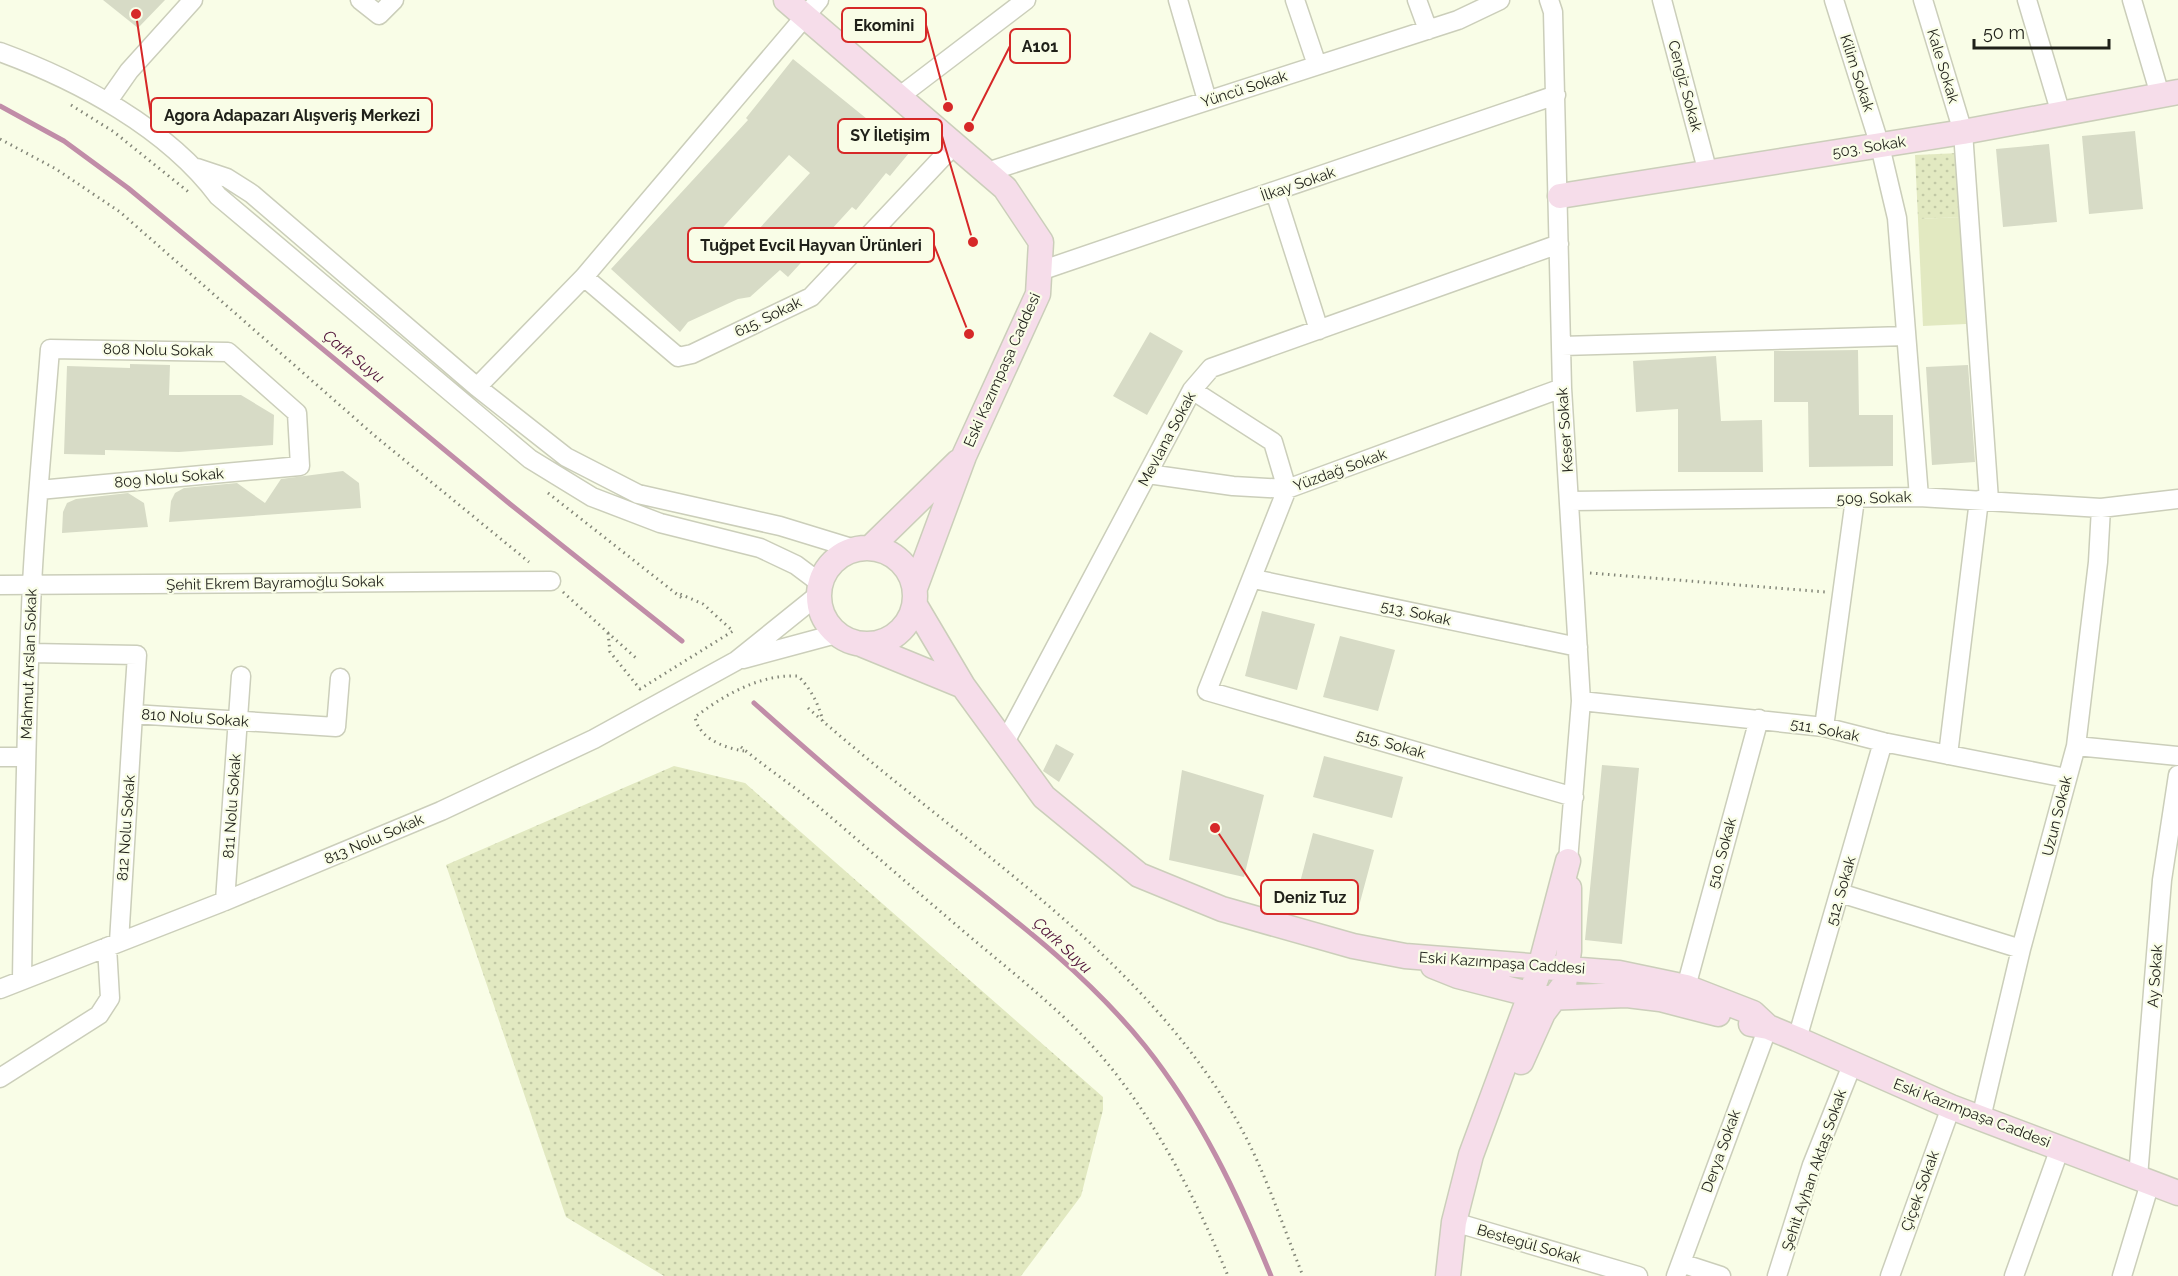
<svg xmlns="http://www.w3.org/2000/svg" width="2178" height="1276" font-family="Raleway,sans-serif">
  <defs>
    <pattern id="green-dots" width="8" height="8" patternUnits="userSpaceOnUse" patternTransform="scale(1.5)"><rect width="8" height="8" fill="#e2e9c1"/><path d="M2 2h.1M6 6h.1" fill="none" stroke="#c1c8a5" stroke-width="1.8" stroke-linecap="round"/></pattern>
  </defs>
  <rect width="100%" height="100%" fill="#f9fde7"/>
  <path fill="url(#green-dots)" d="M1960,153L1961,217L1918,219L1915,155Z
    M674,766L745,783L1103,1097V1110L1081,1196L1021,1276H664L566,1217L446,865Z"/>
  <path fill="#e2e9c1" d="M1961,217L1966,324L1923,326L1918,219Z"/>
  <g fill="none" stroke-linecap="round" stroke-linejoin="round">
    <path stroke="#c18da8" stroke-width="5" d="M0,106L64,141L128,188L510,504L682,641
      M754,703C810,753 867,803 926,850C1003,911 1083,969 1145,1046C1200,1115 1238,1195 1271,1276"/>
  </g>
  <path fill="#d7dbc6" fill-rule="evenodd" d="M103,0H165L138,28Z
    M793,59L909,153L890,176L886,173L856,210L852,207L788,277L780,270L750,297L738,299L688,322L680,332L611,269L748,120L746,118ZM789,155L810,173L737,253L716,235Z
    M2135,131L2143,209L2089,214L2082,136Z
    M2049,144L2057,222L2003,227L1996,149Z
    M1150,332L1183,351L1147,415L1113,396Z
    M1858,350L1859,415H1893V466L1809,467L1808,402H1774V351Z
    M1716,356L1721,421L1762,420L1763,472H1678V409L1636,412L1633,361Z
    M130,364L170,365L169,395H241L274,415L273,445L179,452L105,450V455L64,454L67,366L130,368Z
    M1968,365L1975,462L1932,465L1926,367Z
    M343,471L359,483L361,508L169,522L171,501L175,493L184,488L237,483L265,503L281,479Z
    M128,493L144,503L148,527L62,533L63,512L67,503L76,499Z
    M1262,611L1315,624L1297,690L1245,676Z
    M1340,636L1395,650L1378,711L1323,697Z
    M1056,744L1074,754L1059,782L1043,771Z
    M1324,756L1403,777L1392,818L1313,797Z
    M1602,765L1639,768L1622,944L1585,940Z
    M1182,770L1264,795L1244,877L1169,860Z
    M1313,833L1374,850L1359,906L1298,890Z"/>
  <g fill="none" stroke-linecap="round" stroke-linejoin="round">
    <g stroke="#cbceba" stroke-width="21">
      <path id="street" d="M360,0L379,15L394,0
        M1178,0L1207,100
        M1295,0L1317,65
        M1417,0L1428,30
        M1549,0L1553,12L1562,388L1581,701L1568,861
        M1662,0L1708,173
        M1834,0L1880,146L1897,218L1919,497
        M1923,0L1963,132L1989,500
        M2027,0L2061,114
        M2132,0L2160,95
        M0,52C79,81 167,128 218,196L530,459L592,497L660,523L760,548L796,565L820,583
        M900,96L1026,0
        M108,101L129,71L193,0
        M197,168L227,178L252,194L477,387L566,457L638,494L780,526L855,549
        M987,172L1458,20L1500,0
        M1275,192L1319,330
        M1040,271L1556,95
        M584,277L678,357L692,354L811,297L955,144
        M1562,346L1906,336
        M477,387L584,277L819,0
        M1562,388L1287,489L1207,691L1574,797
        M1148,474L1233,486L1287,489L1273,442L1192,390
        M1570,501L1919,497L2101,508L2178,499
        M1254,579L1578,647
        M0,585L551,581
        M31,653L137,655L133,714L336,727L340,678
        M743,659L836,634
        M1581,701L1824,727L1883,742L2066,778
        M1824,727L1855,499
        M1004,744L1192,390L1211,368L1559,244
        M2076,746L2178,756
        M1948,755L1979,500
        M0,757H25
        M1840,893L2021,949
        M225,901L241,676
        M119,942L133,714
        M22,980C24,848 26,716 32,585C36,506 44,427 50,349L228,352L297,413L300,466L39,490
        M1686,987L1759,719
        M0,989L225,901L441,811L594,739L736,661L818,595
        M1797,1039L1883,742
        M0,1078L99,1015L110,998L107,947
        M1981,1118L2021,949L2076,746L2098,562L2101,508
        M2138,1177L2162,880L2178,775
        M1454,1222L1638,1276
        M1681,1263L1721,1276
        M1676,1276L1768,1027
        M1777,1276L1812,1165L1852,1065
        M1890,1276L1951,1107
        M2014,1276L2060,1148
        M2122,1276L2150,1183"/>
    </g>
    <g stroke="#cbceba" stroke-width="27">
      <path id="secondary" d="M786,0L1005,188L1041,242L1038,294L964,456L915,588
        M1560,196L1963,132L2178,92
        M819 596a48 48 0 1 1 96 0a48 48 0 1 1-96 0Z
        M870,548L958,462
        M915,605L963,686L1044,797L1139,875L1222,909L1353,946L1405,956L1619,973L1686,987L1753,1013L1768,1027
        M863,645L963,686
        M1433,966L1458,976L1544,998L1627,995L1660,999L1718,1014
        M1751,1024L1768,1027L1797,1039L1951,1107L2178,1193
        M1521,1062L1543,1013L1564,985L1569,951V888
        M1448,1276L1454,1222L1471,1155L1539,971L1568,861"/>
    </g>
    <path stroke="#848779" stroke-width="3" stroke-dasharray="1.5 4.5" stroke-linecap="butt" d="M71,105L114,132L191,194
      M0,139L56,169L120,212L375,436L529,562
      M548,493L683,599
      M1590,573L1826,592
      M563,592L637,659
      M608,633L610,652L640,689L733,631L703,604L678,593
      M808,708C953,838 1131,943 1233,1114C1263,1164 1281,1222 1303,1276
      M741,747C764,766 789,783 813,802C865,846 916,891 968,935C1021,980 1077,1022 1119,1078C1165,1138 1199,1206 1228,1276
      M744,751C725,748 699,739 695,717C724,695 760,674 798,676C811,689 818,703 823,721"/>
    <use href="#street" stroke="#fff" stroke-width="18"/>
    <use href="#secondary" stroke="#f6ddea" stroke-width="24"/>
  </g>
  <g text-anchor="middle" stroke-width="4.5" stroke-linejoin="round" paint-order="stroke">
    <g font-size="15" fill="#1f2019" stroke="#f9fde7">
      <text transform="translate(1943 66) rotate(73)" y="5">Kale Sokak</text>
      <text transform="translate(1857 73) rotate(72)" y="5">Kilim Sokak</text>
      <text transform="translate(1685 86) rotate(75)" y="5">Cengiz Sokak</text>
      <text transform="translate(1244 89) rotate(-18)" y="5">Yüncü Sokak</text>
      <text transform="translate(1869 147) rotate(-9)" y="5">503. Sokak</text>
      <text transform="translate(1298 184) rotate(-19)" y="5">İlkay Sokak</text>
      <text transform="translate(768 317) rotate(-26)" y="5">615. Sokak</text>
      <text transform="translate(158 350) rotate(1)" y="5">808 Nolu Sokak</text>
      <text transform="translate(1002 370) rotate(-66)" y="5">Eski Kazımpaşa Caddesi</text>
      <text transform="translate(1565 430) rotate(-94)" y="5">Keser Sokak</text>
      <text transform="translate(1167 439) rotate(-62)" y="5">Mevlana Sokak</text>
      <text transform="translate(1340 470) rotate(-20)" y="5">Yüzdağ Sokak</text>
      <text transform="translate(169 478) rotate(-5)" y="5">809 Nolu Sokak</text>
      <text transform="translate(1874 498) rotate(-2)" y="5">509. Sokak</text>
      <text transform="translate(275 583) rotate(-1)" y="5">Şehit Ekrem Bayramoğlu Sokak</text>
      <text transform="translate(1416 613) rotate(12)" y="5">513. Sokak</text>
      <text transform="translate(29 664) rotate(-88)" y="5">Mahmut Arslan Sokak</text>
      <text transform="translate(195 718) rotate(4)" y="5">810 Nolu Sokak</text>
      <text transform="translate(1825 730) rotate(11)" y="5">511. Sokak</text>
      <text transform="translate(1391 744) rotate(16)" y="5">515. Sokak</text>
      <text transform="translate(232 806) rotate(-86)" y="5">811 Nolu Sokak</text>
      <text transform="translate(2057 816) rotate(-76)" y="5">Uzun Sokak</text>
      <text transform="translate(126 828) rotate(-86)" y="5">812 Nolu Sokak</text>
      <text transform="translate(374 839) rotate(-23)" y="5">813 Nolu Sokak</text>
      <text transform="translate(1722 853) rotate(-75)" y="5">510. Sokak</text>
      <text transform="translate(1841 891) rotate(-74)" y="5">512. Sokak</text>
      <text transform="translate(1502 963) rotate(4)" y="5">Eski Kazımpaşa Caddesi</text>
      <text transform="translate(2155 976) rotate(-86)" y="5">Ay Sokak</text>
      <text transform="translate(1972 1113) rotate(21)" y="5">Eski Kazımpaşa Caddesi</text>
      <text transform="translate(1721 1151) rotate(-70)" y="5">Derya Sokak</text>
      <text transform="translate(1814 1170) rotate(-71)" y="5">Şehit Ayhan Aktaş Sokak</text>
      <text transform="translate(1920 1191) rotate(-70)" y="5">Çiçek Sokak</text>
      <text transform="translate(1529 1244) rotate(16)" y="5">Bestegül Sokak</text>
    </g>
    <g font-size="16" font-style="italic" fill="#4f1037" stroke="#f9fde7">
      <text transform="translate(354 356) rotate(39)" y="6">Çark Suyu</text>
      <text transform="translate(1063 945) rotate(43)" y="6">Çark Suyu</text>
    </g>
  </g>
  <path fill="none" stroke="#d62828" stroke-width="2" d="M948 107L926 25M969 127L1010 46M136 14L151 115M973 242L942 136M969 334L934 245M1215 828L1261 897"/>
  <g fill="#d62828" stroke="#f9fde7" stroke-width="2">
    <circle cx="948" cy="107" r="6"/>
    <circle cx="969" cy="127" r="6"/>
    <circle cx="136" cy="14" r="6"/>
    <circle cx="973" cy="242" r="6"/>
    <circle cx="969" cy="334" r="6"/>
    <circle cx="1215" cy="828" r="6"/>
  </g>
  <g fill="#f9fde7" stroke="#d62828" stroke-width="2">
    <rect x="842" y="8" width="84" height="34" rx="6"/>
    <rect x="1010" y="29" width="60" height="34" rx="6"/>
    <rect x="151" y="98" width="281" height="34" rx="6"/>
    <rect x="838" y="119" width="104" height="34" rx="6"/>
    <rect x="688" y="228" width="246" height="34" rx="6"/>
    <rect x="1261" y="880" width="97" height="34" rx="6"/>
  </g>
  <g font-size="16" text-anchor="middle" font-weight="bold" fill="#1f2019">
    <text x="884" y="31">Ekomini</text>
    <text x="1040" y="52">A101</text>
    <text x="292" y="121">Agora Adapazarı Alışveriş Merkezi</text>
    <text x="890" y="141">SY İletişim</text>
    <text x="811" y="251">Tuğpet Evcil Hayvan Ürünleri</text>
    <text x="1310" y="903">Deniz Tuz</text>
  </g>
  <path d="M1974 39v9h135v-9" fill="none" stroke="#1f2019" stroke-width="3"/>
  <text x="1983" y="39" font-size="18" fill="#1f2019" stroke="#f9fde7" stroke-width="4.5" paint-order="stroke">50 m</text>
</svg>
